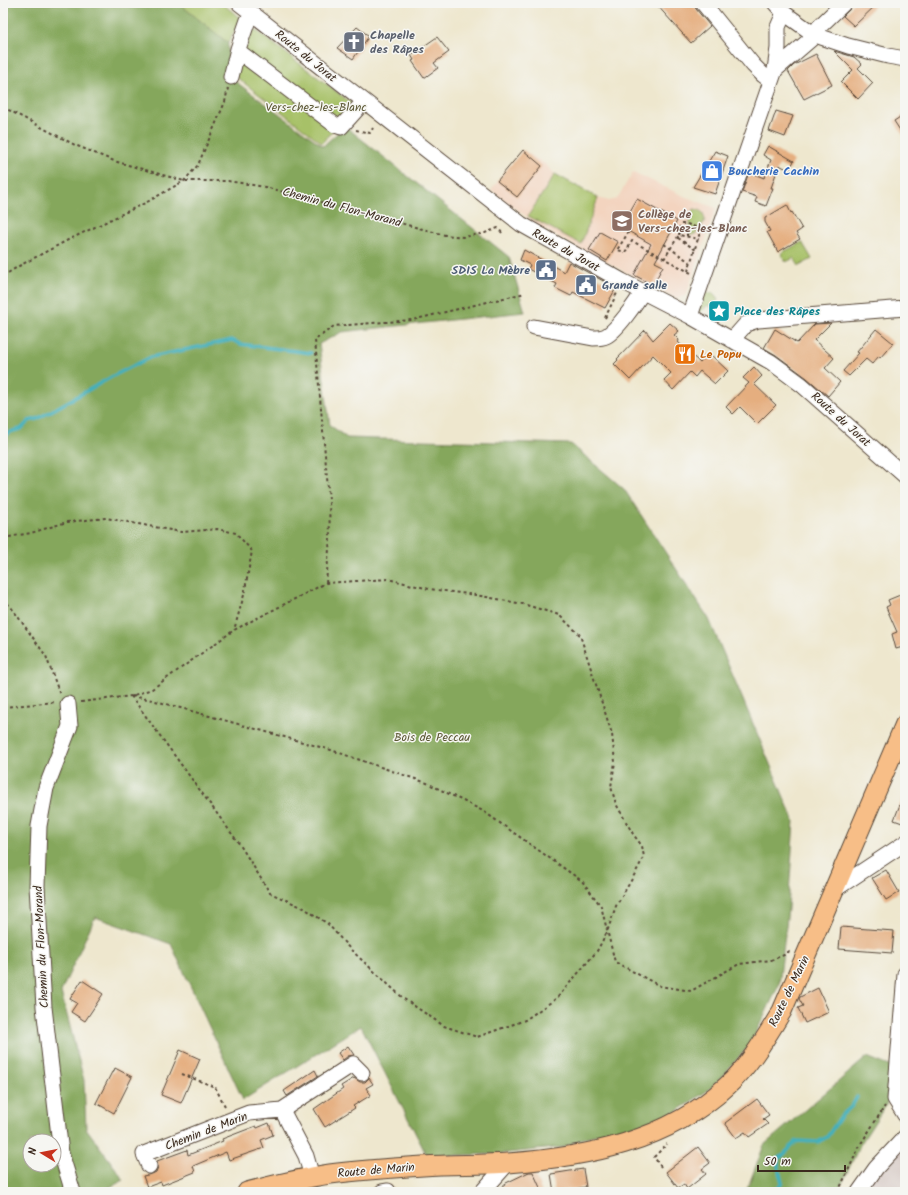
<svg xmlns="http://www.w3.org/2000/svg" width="908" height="1195" font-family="Kalam,sans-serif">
  <rect width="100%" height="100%" fill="#f6f6f2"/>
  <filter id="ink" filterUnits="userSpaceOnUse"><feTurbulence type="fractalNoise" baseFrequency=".025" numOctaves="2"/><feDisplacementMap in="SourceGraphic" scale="8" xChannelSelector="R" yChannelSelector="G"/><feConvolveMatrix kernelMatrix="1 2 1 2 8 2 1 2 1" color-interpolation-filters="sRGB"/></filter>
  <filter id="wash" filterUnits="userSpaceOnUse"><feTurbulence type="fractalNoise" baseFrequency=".012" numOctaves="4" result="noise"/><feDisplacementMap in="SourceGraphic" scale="16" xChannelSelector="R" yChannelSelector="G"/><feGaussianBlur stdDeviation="0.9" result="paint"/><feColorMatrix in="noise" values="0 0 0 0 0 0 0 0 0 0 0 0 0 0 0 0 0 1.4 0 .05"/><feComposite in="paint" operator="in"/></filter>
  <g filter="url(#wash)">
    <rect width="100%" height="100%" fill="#eee7ce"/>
    <path fill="#f3d4bf" d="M523,150L545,164L555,174L598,198L609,201L617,199L633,172L686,197L716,208L686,295L677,299L564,240L540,227L491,190Z"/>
    <path fill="#cfc0bb" d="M905,1128V1192H852L877,1154Z"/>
    <path fill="#a7c167" stroke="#717642" d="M178,3H222L241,19L228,43Z
      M253,28L354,105L322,143L235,76Z
      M555,174L598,198L581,244L528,216Z
      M694,209L699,210L703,213L705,220C701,226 698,236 690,235L689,233L691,213Z
      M802,242L812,259L799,266L794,258L786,262L781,253Z
      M703,292L713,293L718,300L711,308L708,305L699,314L698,311Z"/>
    <path fill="#85a75c" stroke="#60683d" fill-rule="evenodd" d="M3,3H178L228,43V76L323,146L345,126L509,257L525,312L342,332L319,344L330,425L347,438L571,444L624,489L709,619L794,821L788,909L779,985L750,1045L710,1089L663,1120L586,1137L564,1147L498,1154L427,1156L361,1026L243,1100L171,944L95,917L61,992L84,1080L86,1128L124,1180L100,1192H3ZM30,1141H54V1165H30Z
      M867,1057L892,1067L889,1100L860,1145L838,1192H746L764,1145Z"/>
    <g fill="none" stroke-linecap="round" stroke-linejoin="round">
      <path stroke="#42b0be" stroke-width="3.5" d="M3,436L13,431L21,429L29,421L37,419L115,375L151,357L232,340L240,344L311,353
        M775,1192L782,1183L778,1166V1160L797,1141L818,1142L827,1137L841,1116L852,1106L857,1097"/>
    </g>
    <g id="blocks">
      <path fill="#e5ae7f" d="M655,3H693L696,9L710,26L691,43Z
        M853,3H878L854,26L843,16L850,9Z
        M357,27L369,36L353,59L337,48Z
        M437,37L449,52L434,63L438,68L424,78L412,61L414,60L411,55Z
        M834,51L854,57L862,64L858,68L873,83L858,99L841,82L853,70Z
        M816,54L832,85L804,99L788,71L794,65Z
        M776,111L793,116L785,137L769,131Z
        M905,114V138L894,121Z
        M768,146L794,161L789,170L779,165L771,188H773L766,206L755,202L757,197L742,192L749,172L764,178L771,160L763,155Z
        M523,150L542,166L517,197L497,181Z
        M715,151L728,156L715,194L693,187Z
        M637,199L677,221L655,262L663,266L653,285L634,275L651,244L621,227Z
        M787,205L791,213L792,212L802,229L796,233L800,239L778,252L767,232L770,231L765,222V218Z
        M600,232L618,242L607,261L589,250Z
        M524,250L564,272L569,262L616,288L605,308L573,292L571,296L555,288L557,284L528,269L530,265L520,260Z
        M670,323L679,331L674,335L679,340L678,342L700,363L709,353L728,371L715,384L700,371L695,377L690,372L673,390L664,380L671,373L653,355L630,380L614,364L618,360L617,359L645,330L653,340Z
        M831,323L814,340L834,358L825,368L840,382L828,396L807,378L776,355L764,348L775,329L797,343L815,324Z
        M876,329L893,343L880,358L879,356L872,364L866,359L849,376L843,371L859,353L857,352Z
        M754,367L762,376L754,384L776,405L757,424L740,407L733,414L726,407L749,383L743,378Z
        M905,593V651L903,647L896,649L892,634L897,632L886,607L890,605L888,600Z
        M904,794H905V824L894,820Z
        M886,870L899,892L886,900L872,878Z
        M841,927L894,931L892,953L839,949Z
        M82,980L103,994L85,1021L71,1012L77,1003L70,999Z
        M818,988L829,1012L805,1023L798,1008L803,1006L799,999L800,997Z
        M348,1046L354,1055L348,1056L343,1060L338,1053Z
        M180,1050L200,1059L181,1103L161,1095Z
        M115,1068L132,1077L114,1113L96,1103L112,1072L113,1073Z
        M315,1070L318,1076L287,1096L284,1091Z
        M354,1078L360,1082H365L369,1078L373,1084L366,1088L371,1095L353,1106L355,1108L325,1127L314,1109L343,1089L341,1086Z
        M757,1099L769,1115L763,1119L768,1124L749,1137L745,1132L736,1138L725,1123Z
        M269,1123L273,1135L261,1140L264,1148L229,1160L226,1152L193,1166L195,1172L162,1185L161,1182L147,1187L143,1176L152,1174L156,1172L158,1167L157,1161L187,1150L188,1155L223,1141L222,1139L256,1126L257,1128Z
        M698,1147L710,1163L702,1169L706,1174L687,1189L684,1184L678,1188L666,1172Z
        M583,1169L586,1187L554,1192L551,1174Z
        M529,1172H533L542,1192H495L506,1183Z"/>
    </g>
  </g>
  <g filter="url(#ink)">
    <use href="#blocks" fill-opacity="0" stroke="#564638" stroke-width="1"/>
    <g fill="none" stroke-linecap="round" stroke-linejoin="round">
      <g stroke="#564638" stroke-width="17">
        <path id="minor" d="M239,3L521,224L622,281L690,316L771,362L802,385L905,476
          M703,3L753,65L763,75L771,81
          M784,13L815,35L848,46L888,56L905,59
          M238,51L335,125L341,127L359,107L365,102
          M775,70L811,39L819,27L844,3
          M231,77L238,49L248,20
          M690,316L775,70L778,48V27L784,13L775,3
          M534,327L593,338C597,338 602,338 606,336C616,331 637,302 643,291
          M732,340L746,324L758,320L905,308
          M68,704L70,726L46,788L39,826L37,886L44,1007L61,1153L73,1192
          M834,890L905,843
          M905,974L895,1099L905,1115
          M282,1110L306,1156L312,1177
          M149,1166L144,1154L249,1113L282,1110L353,1064L362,1073
          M382,1192L388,1191
          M482,1192L508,1163
          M859,1192L876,1168L905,1137"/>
      </g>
      <g stroke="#564638" stroke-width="21">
        <path id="major" d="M247,1192C274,1185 302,1178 330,1174C361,1170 392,1168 423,1166C452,1164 480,1165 508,1163C587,1157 667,1142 727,1086C750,1065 766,1037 782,1011L905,724"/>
      </g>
      <path stroke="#564638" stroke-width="2" stroke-dasharray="3 3" stroke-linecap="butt" d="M3,107L75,145L114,161L184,181H228L265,187L445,235L464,237L485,233L498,228L502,233
        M356,130L370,133L373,128
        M627,217L625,216L619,228L628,233L617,250L626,252L632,241L691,273
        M679,235L680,224H687
        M687,236V224L701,229
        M678,238L696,250
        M664,244L691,263
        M664,259L679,235L699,239
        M688,271L701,229L707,231
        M3,276L19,266L68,240L147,202L184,181L198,165L225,102L228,88
        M605,318L617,293
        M3,538L31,533L67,522L106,518L181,532L217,529L236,533L252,551L244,595L234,630
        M326,583L330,538L329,500L315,340L334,326L412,320L525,293
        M3,599L11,607L46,656L60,695
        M132,696L152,700L331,750L427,783L483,811L582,881L601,906L615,962L660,986L691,991L739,964L771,960L784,955L791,950
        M81,702L131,696L152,689L234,630L326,583L388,579L429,589L476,595L523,604L559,615L580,635L612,734L615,762L611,787L616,804L633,834L642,846L644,857L632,879L616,906L607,932L597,951L557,998L525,1020L477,1037L444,1026L404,999L350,949L328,924L304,908L270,893L240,845L131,696
        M3,707L56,702
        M182,1074L215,1087L226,1108
        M661,1167L654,1157L667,1144
        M838,1192L860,1145L885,1106"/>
      <use href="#minor" stroke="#fff" stroke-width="15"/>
      <use href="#major" stroke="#f7be87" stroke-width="19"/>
    </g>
  </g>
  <defs>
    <g id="church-square" transform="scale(1.15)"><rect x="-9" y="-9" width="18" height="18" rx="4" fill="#6b7280" stroke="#f6f6f2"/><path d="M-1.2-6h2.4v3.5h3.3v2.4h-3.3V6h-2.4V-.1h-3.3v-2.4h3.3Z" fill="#fff"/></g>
    <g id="shop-square" transform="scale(1.15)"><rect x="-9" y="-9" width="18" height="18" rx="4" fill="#3f7fe0" stroke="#f6f6f2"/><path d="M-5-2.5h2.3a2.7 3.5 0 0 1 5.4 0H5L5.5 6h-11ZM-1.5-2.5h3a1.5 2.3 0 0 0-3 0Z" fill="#fff"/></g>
    <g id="school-square" transform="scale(1.15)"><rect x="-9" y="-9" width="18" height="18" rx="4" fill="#8d6e63" stroke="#f6f6f2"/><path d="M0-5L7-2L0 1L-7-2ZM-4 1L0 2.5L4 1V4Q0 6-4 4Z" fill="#fff"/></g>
    <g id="civic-square" transform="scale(1.15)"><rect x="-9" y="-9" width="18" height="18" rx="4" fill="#5c6f8a" stroke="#f6f6f2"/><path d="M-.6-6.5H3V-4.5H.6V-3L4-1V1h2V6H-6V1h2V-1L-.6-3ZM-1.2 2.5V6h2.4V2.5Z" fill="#fff"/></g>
    <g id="sight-square" transform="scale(1.15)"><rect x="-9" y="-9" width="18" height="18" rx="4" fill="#0f9aa8" stroke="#f6f6f2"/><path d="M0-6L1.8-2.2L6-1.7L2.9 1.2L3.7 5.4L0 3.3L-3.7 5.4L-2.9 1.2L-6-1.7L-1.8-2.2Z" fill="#fff"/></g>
    <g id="restaurant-square" transform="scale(1.15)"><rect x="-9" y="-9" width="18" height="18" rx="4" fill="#e8710a" stroke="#f6f6f2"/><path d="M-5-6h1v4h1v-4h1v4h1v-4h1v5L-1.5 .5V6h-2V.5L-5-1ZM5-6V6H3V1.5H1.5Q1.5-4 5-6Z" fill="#fff"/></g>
  </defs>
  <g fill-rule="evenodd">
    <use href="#church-square" x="354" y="42"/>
    <use href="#shop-square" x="712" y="171"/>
    <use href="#school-square" x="622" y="221"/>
    <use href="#civic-square" x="546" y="270"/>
    <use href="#civic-square" x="586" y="285"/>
    <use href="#sight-square" x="719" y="311"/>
    <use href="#restaurant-square" x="685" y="354"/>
  </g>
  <g text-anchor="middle" stroke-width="3" stroke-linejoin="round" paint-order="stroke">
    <g font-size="12" font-weight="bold" fill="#5b616d" stroke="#f6f6f2" text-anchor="start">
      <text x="370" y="39">Chapelle<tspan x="370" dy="14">des Râpes</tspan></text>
    </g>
    <g font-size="12" fill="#3b2a1e" stroke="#f6f6f2">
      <text transform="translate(306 56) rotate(39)" y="4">Route du Jorat</text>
      <text transform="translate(342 207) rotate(15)" y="4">Chemin du Flon-Morand</text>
      <text transform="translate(566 250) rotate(29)" y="4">Route du Jorat</text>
      <text transform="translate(841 419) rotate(42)" y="4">Route du Jorat</text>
      <text transform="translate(41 947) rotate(-93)" y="4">Chemin du Flon-Morand</text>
      <text transform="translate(789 991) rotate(-64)" y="4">Route de Marin</text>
      <text transform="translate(206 1131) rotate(-21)" y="4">Chemin de Marin</text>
      <text transform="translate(376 1170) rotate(-5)" y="4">Route de Marin</text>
    </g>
    <g font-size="12" fill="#5b5734" stroke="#f6f6f2">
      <text x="316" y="111">Vers-chez-les-Blanc</text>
      <text x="432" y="741">Bois de Peccau</text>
    </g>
    <g font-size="12" font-weight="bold" fill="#366cbe" stroke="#f6f6f2" text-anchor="start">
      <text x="728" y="175">Boucherie Cachin</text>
    </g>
    <g font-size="12" font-weight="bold" fill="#785e54" stroke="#f6f6f2" text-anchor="start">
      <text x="638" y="218">Collège de<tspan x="638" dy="14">Vers-chez-les-Blanc</tspan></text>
    </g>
    <g font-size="12" font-weight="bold" fill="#4e5e75" stroke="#f6f6f2" text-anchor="end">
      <text x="530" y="274">SDIS La Mèbre</text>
      <text x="602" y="289" text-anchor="start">Grande salle</text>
    </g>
    <g font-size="12" font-weight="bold" fill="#0d838f" stroke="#f6f6f2" text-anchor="start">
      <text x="734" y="315">Place des Râpes</text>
    </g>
    <g font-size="12" font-weight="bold" fill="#c56008" stroke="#f6f6f2" text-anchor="start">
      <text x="700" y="358">Le Popu</text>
    </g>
  </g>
  <rect width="908" height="1195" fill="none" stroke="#f6f6f2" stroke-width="16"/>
  <g transform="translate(42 1153) rotate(280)"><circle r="19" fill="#f6f6f2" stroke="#aba49d"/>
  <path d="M0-3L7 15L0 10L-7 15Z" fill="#c8321e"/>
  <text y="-6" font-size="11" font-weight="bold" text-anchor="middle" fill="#3b2a1e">N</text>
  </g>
  <path d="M758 1165v6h87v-6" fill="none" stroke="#3b2a1e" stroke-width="2"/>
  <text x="764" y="1165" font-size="12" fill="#3b2a1e" stroke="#f6f6f2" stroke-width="3" paint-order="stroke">50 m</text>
</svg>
